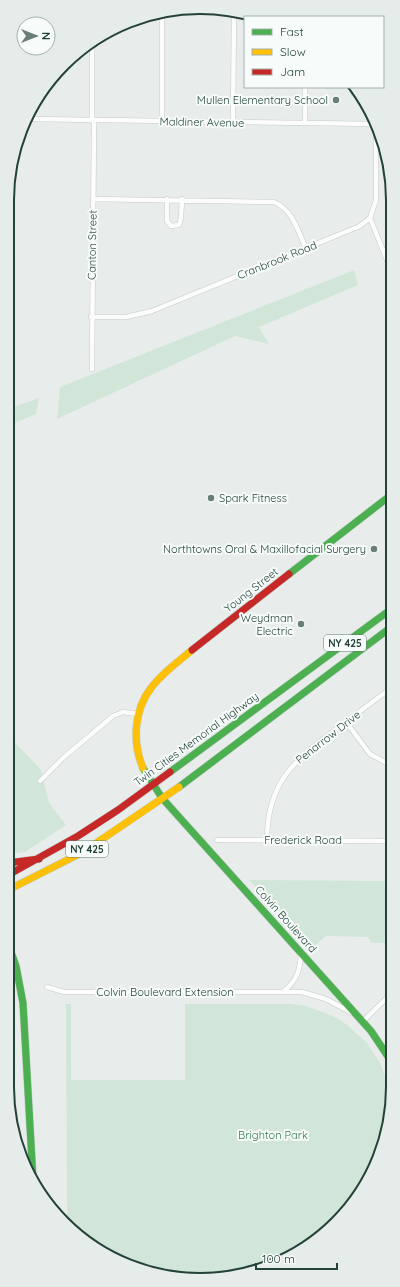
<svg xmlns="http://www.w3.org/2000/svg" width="400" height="1287" font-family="Quicksand,sans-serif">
  <rect width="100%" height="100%" fill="#e8edeb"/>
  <path fill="#d1e6d8" d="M326,87H353L359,95L351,96L349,89H326Z
    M354,270L358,285L259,327L269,344L235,336L57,419L60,387Z
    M39,398L36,414L10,425V403L11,408Z
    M8,735L41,770L49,803L66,825L25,852L8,854Z
    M249,880L390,881V943H371L368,937L326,936L313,947Z
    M66,1004H71V1080H185V1004H291L307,1006L335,1017L346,1024L366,1042L380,1063L389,1085V1125L360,1194L307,1247L250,1273L175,1278L114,1260L67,1223Z"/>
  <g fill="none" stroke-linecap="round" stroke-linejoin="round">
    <g stroke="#c5cac8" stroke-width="5.5">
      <path id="street" d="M29,119L376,124
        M92,121V41
        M162,122V11
        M233,122L234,11
        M305,123V87
        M93,199L274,202C293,210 298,231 306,249
        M167,199V221L171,226L179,225L181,218L182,199
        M370,218L391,270
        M91,317H126L152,311L360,226L370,218L376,200V125
        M92,369L94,121
        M346,722L370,754L390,765
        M40,781L63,758L113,716L123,712L138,714
        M217,840L390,841
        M267,840C267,785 292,761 334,731C352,717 371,703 390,689
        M47,987L64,992H302L326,999L352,1013
        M284,991C297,980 300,971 301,953
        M362,1022L390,995"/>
    </g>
    <g stroke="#c3cbc8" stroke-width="8">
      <path id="fast" d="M289,574L391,495
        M143,768L162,798L371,1031L389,1058
        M170,772L390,610
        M179,787L390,628
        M8,944L16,966L23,1003L33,1179
        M14,1120L19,1148"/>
    </g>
    <g stroke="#c3cbc8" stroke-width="8">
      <path id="slow" d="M143,768C132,742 134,710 151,688C162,673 178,662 192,650
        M8,890L83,852L179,787"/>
    </g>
    <g stroke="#c3cbc8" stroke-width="8">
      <path id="jam" d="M192,650L289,574
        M8,863L39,859
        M8,875L78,836L118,810L170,772"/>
    </g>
    <use href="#street" stroke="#fcfcfc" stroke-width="4.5"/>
    <use href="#fast" stroke="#4caf50" stroke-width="7"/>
    <use href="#slow" stroke="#ffc107" stroke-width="7"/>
    <use href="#jam" stroke="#c62828" stroke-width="7"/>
  </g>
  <g fill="#697e78" stroke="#f7fbf9" stroke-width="1.5">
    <circle cx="336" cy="100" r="4"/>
    <circle cx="211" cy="498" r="4"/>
    <circle cx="374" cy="549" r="4"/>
    <circle cx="301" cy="624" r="4"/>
  </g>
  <g text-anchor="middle" stroke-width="4" stroke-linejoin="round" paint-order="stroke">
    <g fill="#f7fbf9" stroke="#637a73" stroke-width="1">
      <rect x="324" y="635" width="42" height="16" rx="3"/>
      <rect x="66" y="841" width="42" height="16" rx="3"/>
    </g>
    <g font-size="10" font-weight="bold" fill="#24423a">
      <text x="345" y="647">NY 425</text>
      <text x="87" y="853">NY 425</text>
    </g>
    <g font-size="11" fill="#24423a" stroke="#f7fbf9" text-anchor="end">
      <text x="328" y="104">Mullen Elementary School</text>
      <text x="219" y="502" text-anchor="start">Spark Fitness</text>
      <text x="366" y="553">Northtowns Oral &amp; Maxillofacial Surgery</text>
      <text x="293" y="622">Weydman<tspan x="293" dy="13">Electric</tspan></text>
    </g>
    <g font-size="11" fill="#24423a" stroke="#f7fbf9">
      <text transform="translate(202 122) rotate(1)" y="4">Maldiner Avenue</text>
      <text transform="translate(92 245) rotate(-89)" y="4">Canton Street</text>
      <text transform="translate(277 260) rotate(-22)" y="4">Cranbrook Road</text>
      <text transform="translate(251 590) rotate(-38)" y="4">Young Street</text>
      <text transform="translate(328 737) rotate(-38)" y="4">Penarrow Drive</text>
      <text transform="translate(196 739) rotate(-36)" y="4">Twin Cities Memorial Highway</text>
      <text x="303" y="844">Frederick Road</text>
      <text transform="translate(286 919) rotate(48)" y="4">Colvin Boulevard</text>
      <text x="165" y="996">Colvin Boulevard Extension</text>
    </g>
    <g font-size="11" fill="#2d7a4b" stroke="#f7fbf9">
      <text x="273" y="1139">Brighton Park</text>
    </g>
  </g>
  <path d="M0 0H400V1287H0ZM200 14H200A186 186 0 0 1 386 200V1087A186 186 0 0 1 200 1273H200A186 186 0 0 1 14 1087V200A186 186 0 0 1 200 14Z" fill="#e6ecea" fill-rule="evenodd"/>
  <path fill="none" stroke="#24423a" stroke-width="2" d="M200 14H200A186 186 0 0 1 386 200V1087A186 186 0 0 1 200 1273H200A186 186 0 0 1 14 1087V200A186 186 0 0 1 200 14Z"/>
  <rect x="244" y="16" width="140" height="72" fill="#f7fbf9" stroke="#a3b1ad"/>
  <rect x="252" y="29" width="20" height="6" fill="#4caf50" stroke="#a3b1ad"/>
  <text x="280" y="36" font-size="12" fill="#24423a">Fast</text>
  <rect x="252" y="49" width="20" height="6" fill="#ffc107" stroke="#a3b1ad"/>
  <text x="280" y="56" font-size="12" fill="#24423a">Slow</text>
  <rect x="252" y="69" width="20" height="6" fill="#c62828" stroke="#a3b1ad"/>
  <text x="280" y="76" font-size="12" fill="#24423a">Jam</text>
  <g transform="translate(36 36) rotate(90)"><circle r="19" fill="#f7fbf9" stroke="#a3b1ad"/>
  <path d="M0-3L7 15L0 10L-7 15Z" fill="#697e78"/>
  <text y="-6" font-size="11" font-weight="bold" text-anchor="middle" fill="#24423a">N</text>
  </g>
  <path d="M256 1263v6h81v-6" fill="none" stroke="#24423a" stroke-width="2"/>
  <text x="262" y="1263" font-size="12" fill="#24423a" stroke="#f7fbf9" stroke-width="3" paint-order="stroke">100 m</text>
</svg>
